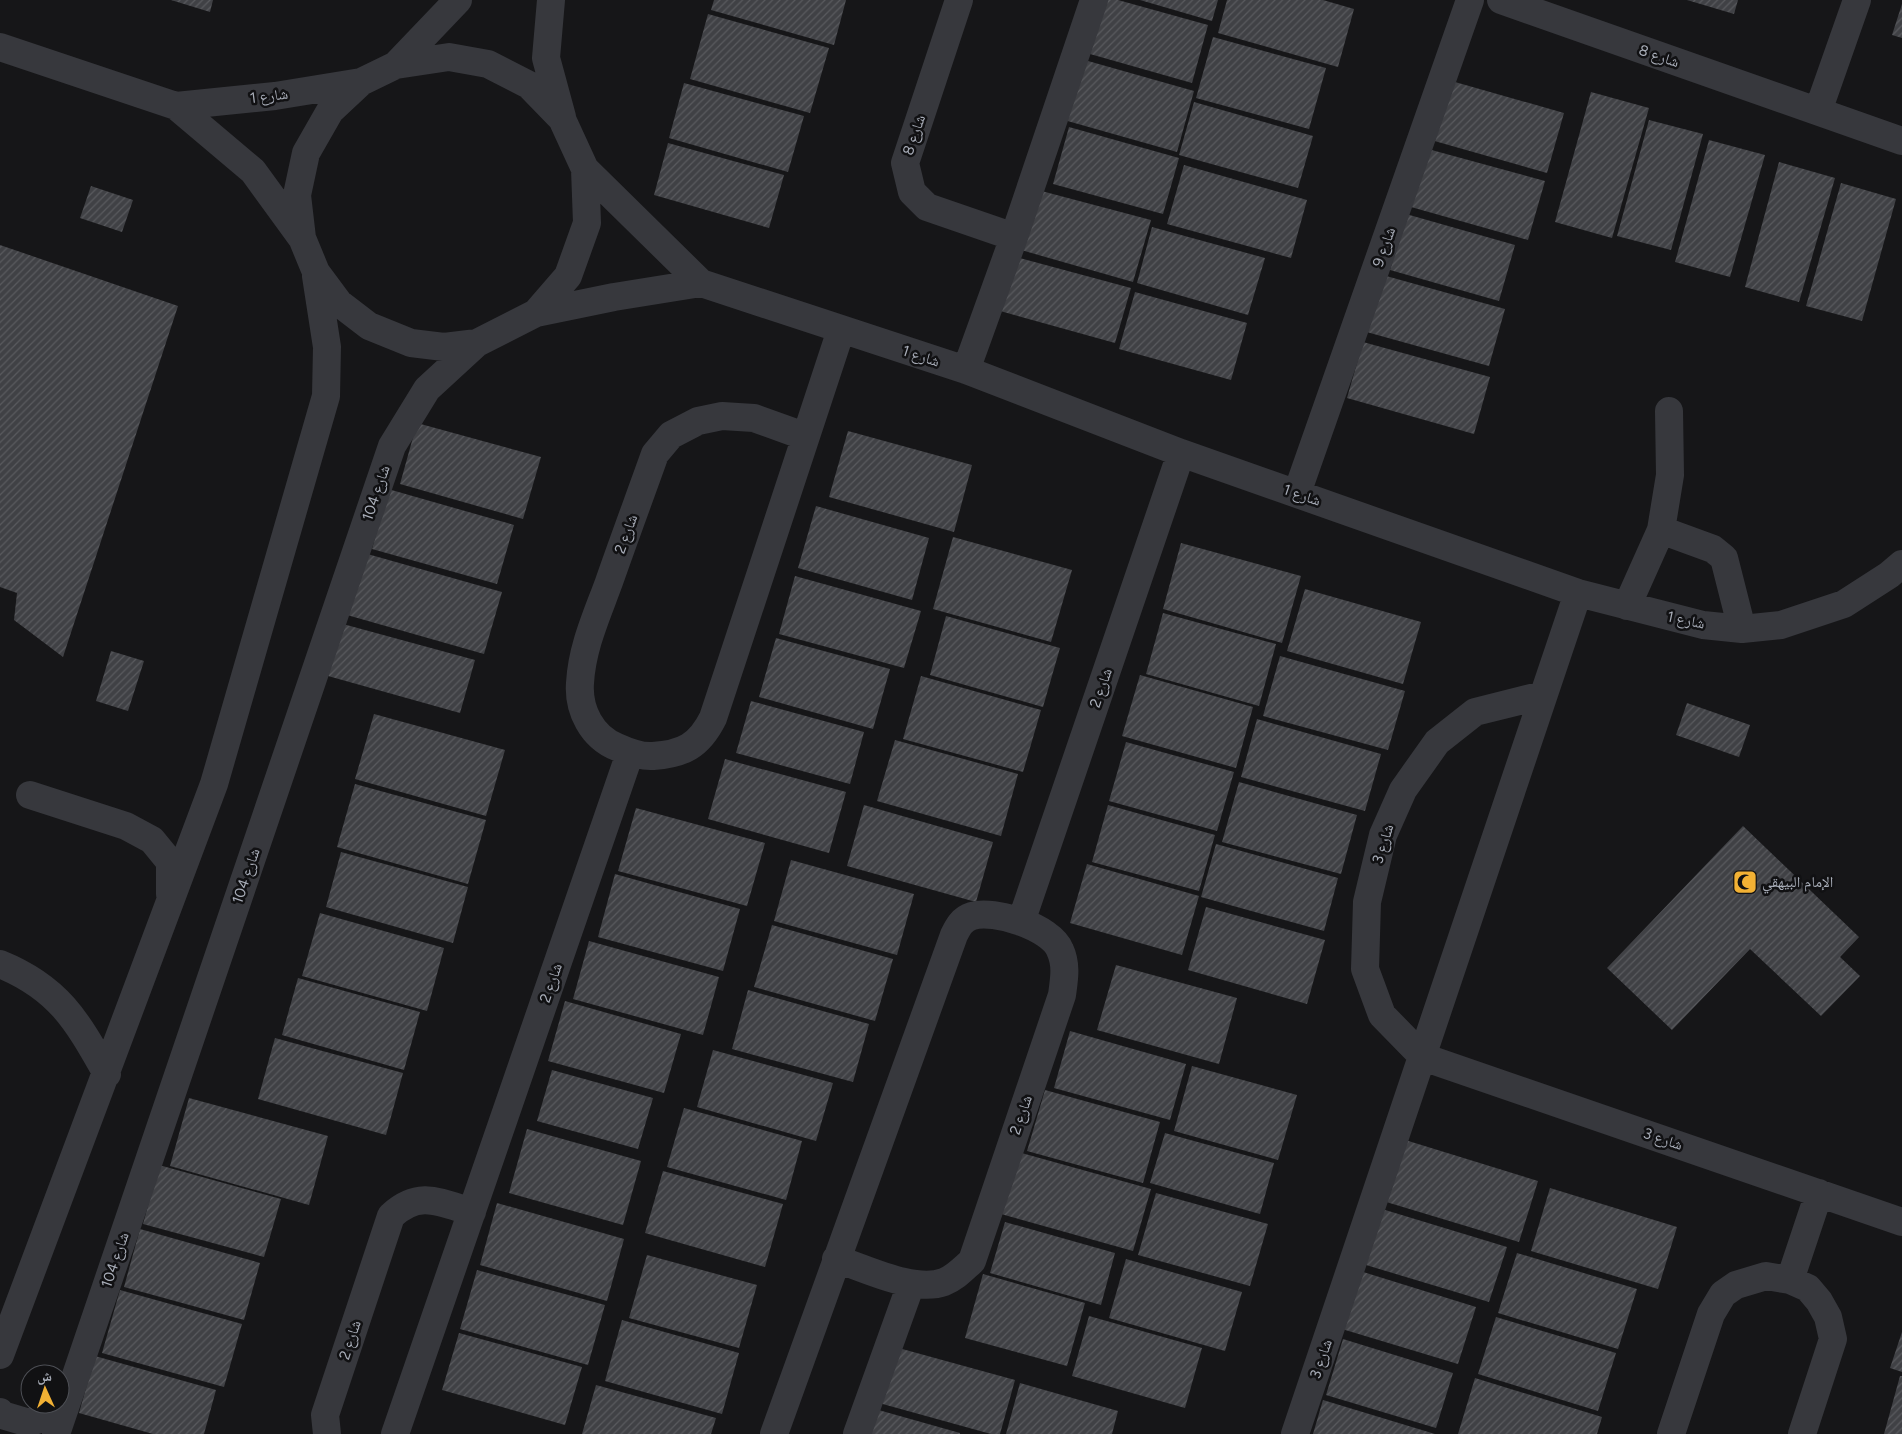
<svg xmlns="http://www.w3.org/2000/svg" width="1902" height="1434" font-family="Figtree,'Noto Naskh Arabic',sans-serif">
  <defs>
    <pattern id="building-hatch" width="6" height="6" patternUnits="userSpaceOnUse" patternTransform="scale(1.25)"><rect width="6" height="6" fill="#404145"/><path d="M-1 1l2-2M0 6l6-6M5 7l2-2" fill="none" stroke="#595a5e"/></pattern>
  </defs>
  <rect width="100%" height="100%" fill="#161618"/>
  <path fill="url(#building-hatch)" d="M171,0H213L210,12Z
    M714,0H846L834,45L711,10Z
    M1105,0H1118L1208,25L1192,83L1090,54Z
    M1140,0H1218L1212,21Z
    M1227,0H1323L1354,9L1338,67L1218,33Z
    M1687,0H1738L1734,14Z
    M1902,4V38L1892,35Z
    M708,14L829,48L810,113L690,79Z
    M1213,37L1326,68L1309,129L1196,98Z
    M1081,59L1194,91L1177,152L1064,120Z
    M1448,80L1564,113L1547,173L1431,140Z
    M684,83L804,116L788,172L669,138Z
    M1591,92L1649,108L1612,238L1555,222Z
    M1194,102L1313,136L1298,188L1179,155Z
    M1649,120L1703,134L1671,250L1617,236Z
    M1069,127L1179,158L1163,214L1053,184Z
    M1709,140L1765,155L1730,277L1675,262Z
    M668,143L784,175L769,228L654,195Z
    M1428,149L1545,181L1528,240L1411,207Z
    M1779,162L1835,178L1799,302L1745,287Z
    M1184,165L1307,200L1291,258L1167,224Z
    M1841,183L1896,199L1862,321L1806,306Z
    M91,186L133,200L122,232L80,218Z
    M1034,189L1151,220L1133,282L1014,248Z
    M1406,214L1515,245L1499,301L1390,270Z
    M1152,227L1265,258L1248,315L1137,283Z
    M0,245L178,306L63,657L14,620L17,593L0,587Z
    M1012,256L1131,288L1115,343L993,309Z
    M1379,274L1505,309L1489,366L1363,331Z
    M1135,292L1247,323L1231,380L1119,349Z
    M1363,342L1490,377L1474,434L1347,398Z
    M417,423L541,457L523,519L400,484Z
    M848,431L972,465L954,532L829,497Z
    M388,489L514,525L497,584L372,549Z
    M816,506L929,538L912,600L798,568Z
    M953,537L1072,570L1051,642L933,609Z
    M1181,543L1301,576L1282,643L1163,609Z
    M364,553L502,592L484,654L347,615Z
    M795,576L921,611L904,668L779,634Z
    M1305,589L1421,622L1403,684L1287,651Z
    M1163,613L1276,644L1259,706L1146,674Z
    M946,616L1060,648L1043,707L930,675Z
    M343,624L475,660L460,713L328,676Z
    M776,638L890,669L873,729L759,697Z
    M111,651L144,661L128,711L96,701Z
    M1280,656L1405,691L1388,750L1263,716Z
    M1140,675L1253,707L1236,768L1122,736Z
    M921,676L1041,710L1023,772L903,739Z
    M751,701L864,732L850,784L736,753Z
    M1687,703L1750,725L1739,757L1676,735Z
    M374,714L505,750L486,816L355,779Z
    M1257,719L1381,754L1365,811L1241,777Z
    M895,740L1018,774L1001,836L877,801Z
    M1126,742L1234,772L1217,831L1109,801Z
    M725,759L846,792L829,853L708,819Z
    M1239,782L1357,815L1341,874L1222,842Z
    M355,784L486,820L468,884L337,847Z
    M864,805L993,842L976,902L847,866Z
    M1108,805L1215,835L1199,891L1092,862Z
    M636,808L765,843L747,906L618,871Z
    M1743,826L1859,937L1840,957L1860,976L1821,1016L1750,949L1672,1030L1607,968Z
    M1216,844L1338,878L1324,931L1201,897Z
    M341,852L468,887L453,943L326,907Z
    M791,860L914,894L897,955L774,921Z
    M1087,864L1199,896L1182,955L1070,923Z
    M615,874L740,909L723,971L598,937Z
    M1206,907L1325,940L1307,1004L1188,970Z
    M320,913L444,948L427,1011L302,976Z
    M772,925L893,959L875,1021L754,987Z
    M589,941L719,977L703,1035L573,999Z
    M1116,965L1237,998L1219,1064L1097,1030Z
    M298,978L420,1012L404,1070L282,1035Z
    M748,990L869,1024L853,1082L732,1049Z
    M565,1001L681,1034L664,1093L548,1061Z
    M1070,1031L1186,1064L1170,1120L1054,1088Z
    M275,1038L403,1073L386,1135L258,1099Z
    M713,1050L833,1083L816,1141L697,1107Z
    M1192,1066L1297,1095L1278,1160L1174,1131Z
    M552,1070L653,1098L638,1149L537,1121Z
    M1045,1090L1160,1122L1143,1183L1027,1151Z
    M189,1098L328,1136L309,1205L170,1166Z
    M684,1108L802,1141L786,1200L667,1167Z
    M527,1129L641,1161L623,1225L509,1193Z
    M1165,1133L1274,1163L1260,1214L1150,1183Z
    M1402,1139L1538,1181L1519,1242L1383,1201Z
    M1018,1152L1151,1189L1133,1251L1001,1214Z
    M159,1165L281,1199L264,1257L143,1224Z
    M663,1171L783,1204L765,1267L645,1233Z
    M1550,1188L1677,1227L1658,1289L1531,1251Z
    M1156,1193L1268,1224L1250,1286L1138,1255Z
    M497,1203L624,1239L607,1301L480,1265Z
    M1382,1209L1507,1247L1489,1302L1366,1265Z
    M1005,1222L1115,1253L1101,1305L990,1273Z
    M140,1229L260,1263L244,1320L124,1287Z
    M1517,1253L1637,1289L1618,1349L1498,1313Z
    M647,1255L757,1285L739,1348L629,1318Z
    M1126,1259L1242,1292L1225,1351L1109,1318Z
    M477,1270L605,1305L588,1365L460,1329Z
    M1360,1271L1476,1307L1458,1364L1342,1329Z
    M983,1274L1085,1303L1067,1366L965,1338Z
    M120,1290L242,1324L224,1387L102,1353Z
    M1089,1316L1202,1348L1185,1408L1072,1376Z
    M1496,1317L1616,1353L1598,1411L1478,1374Z
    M622,1320L739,1353L722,1414L605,1381Z
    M1902,1332V1372L1890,1368Z
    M459,1333L582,1367L565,1425L442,1390Z
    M1343,1339L1453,1373L1436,1428L1326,1395Z
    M895,1347L1015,1380L1000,1434H991L879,1403Z
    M95,1356L216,1390L204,1434H153L79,1413Z
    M1900,1376H1902V1434H1884Z
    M1475,1378L1602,1417L1597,1434H1458Z
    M1020,1383L1118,1411L1112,1434H1006Z
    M596,1385L716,1418L711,1434H582Z
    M1323,1400L1435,1434H1313Z
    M875,1409L960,1433V1434H868Z"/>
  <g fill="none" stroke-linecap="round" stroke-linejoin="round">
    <path stroke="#37383d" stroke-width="28" d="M551,0L546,58L562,117
      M959,0L905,163L912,192L927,207L1014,237
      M1501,0L1902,141
      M0,47L176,106L253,171L301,237
      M396,65L458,0
      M176,106L275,96L361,82
      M1818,111L1857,0
      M585,169L701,283L966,370L1181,453L1578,593L1703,625L1742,629L1781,625L1844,604L1889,575L1902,564
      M536,313L614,297L701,283
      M966,370L1014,237L1094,0
      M804,436L754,418L722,416L698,421L671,435L655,454C640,496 624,539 609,582C597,615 582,647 580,683C578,710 592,737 617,747C628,752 641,757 653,756C683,754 699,746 713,718L841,330
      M1297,493L1470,0
      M1661,530L1670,475L1669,411
      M1627,606L1661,530L1713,549L1724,558L1742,629
      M1543,695L1475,712L1437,742L1403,790L1383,835L1367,902L1365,969L1382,1015L1423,1057L1902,1222
      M30,795L126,826L152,840L170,862V894
      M1021,922L1181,453
      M0,964C59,988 77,1021 107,1074
      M1790,1280L1819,1193
      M0,1355L214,784L326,396L327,347L316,276
      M0,1412L2,1415L29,1423L65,1408
      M56,1434L392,446L427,389L477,343L536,313L568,276L587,223L585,169L562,119L529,85L488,64L449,57L396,65L361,82L330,111L306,153L297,195L302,238L316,272L339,303L369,326L411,343L444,347L477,343
      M327,1434L325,1415L391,1216C419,1190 439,1202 472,1212
      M395,1434L630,753
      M774,1434L954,935C958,927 962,919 972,916C994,909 1051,927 1060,950C1067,965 1064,980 1062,995L972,1261C963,1269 955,1278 944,1282C914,1293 865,1268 836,1259
      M857,1434L911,1284
      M1295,1434L1578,593
      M1671,1434L1711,1314L1723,1294L1736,1285L1766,1276L1790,1280L1808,1288L1819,1301L1828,1317L1833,1339L1802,1434"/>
  </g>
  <defs>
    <g id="mosque-square" transform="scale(1.25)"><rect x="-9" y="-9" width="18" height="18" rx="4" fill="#f2b134" stroke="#111113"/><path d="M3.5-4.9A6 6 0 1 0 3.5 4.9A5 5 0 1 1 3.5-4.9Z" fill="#111"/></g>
  </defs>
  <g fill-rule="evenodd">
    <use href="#mosque-square" x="1745" y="882"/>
  </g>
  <g text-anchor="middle" stroke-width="5" stroke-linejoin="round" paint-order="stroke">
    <g font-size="15" fill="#a8adb8" stroke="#111113">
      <text transform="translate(1659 56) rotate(19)" y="5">شارع 8</text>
      <text transform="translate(269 96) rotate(-7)" y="5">شارع 1</text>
      <text transform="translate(914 135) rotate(-71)" y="5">شارع 8</text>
      <text transform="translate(1384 247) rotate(-71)" y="5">شارع 9</text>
      <text transform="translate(921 356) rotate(18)" y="5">شارع 1</text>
      <text transform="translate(376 493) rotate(-71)" y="5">شارع 104</text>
      <text transform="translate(1302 495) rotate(19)" y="5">شارع 1</text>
      <text transform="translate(626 534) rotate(-70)" y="5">شارع 2</text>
      <text transform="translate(1686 620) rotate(12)" y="5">شارع 1</text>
      <text transform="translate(1101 688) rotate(-71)" y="5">شارع 2</text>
      <text transform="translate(1383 844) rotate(-73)" y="5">شارع 3</text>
      <text transform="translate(246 876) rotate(-71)" y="5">شارع 104</text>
      <text transform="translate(551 983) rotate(-71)" y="5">شارع 2</text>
      <text transform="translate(1021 1115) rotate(-71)" y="5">شارع 2</text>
      <text transform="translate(1663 1139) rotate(19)" y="5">شارع 3</text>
      <text transform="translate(115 1260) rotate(-71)" y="5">شارع 104</text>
      <text transform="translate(350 1340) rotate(-72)" y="5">شارع 2</text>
      <text transform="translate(1321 1359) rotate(-71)" y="5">شارع 3</text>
    </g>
    <g font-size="15" fill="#a8adb8" stroke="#111113" text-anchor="start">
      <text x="1762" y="887">الإمام البيهقي</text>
    </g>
  </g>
  <g transform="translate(45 1389) rotate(357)"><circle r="24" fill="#111113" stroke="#4d4f55"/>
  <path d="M0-4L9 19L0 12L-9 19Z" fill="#f2b134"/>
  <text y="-8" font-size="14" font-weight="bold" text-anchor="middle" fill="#a8adb8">ش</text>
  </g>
</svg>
